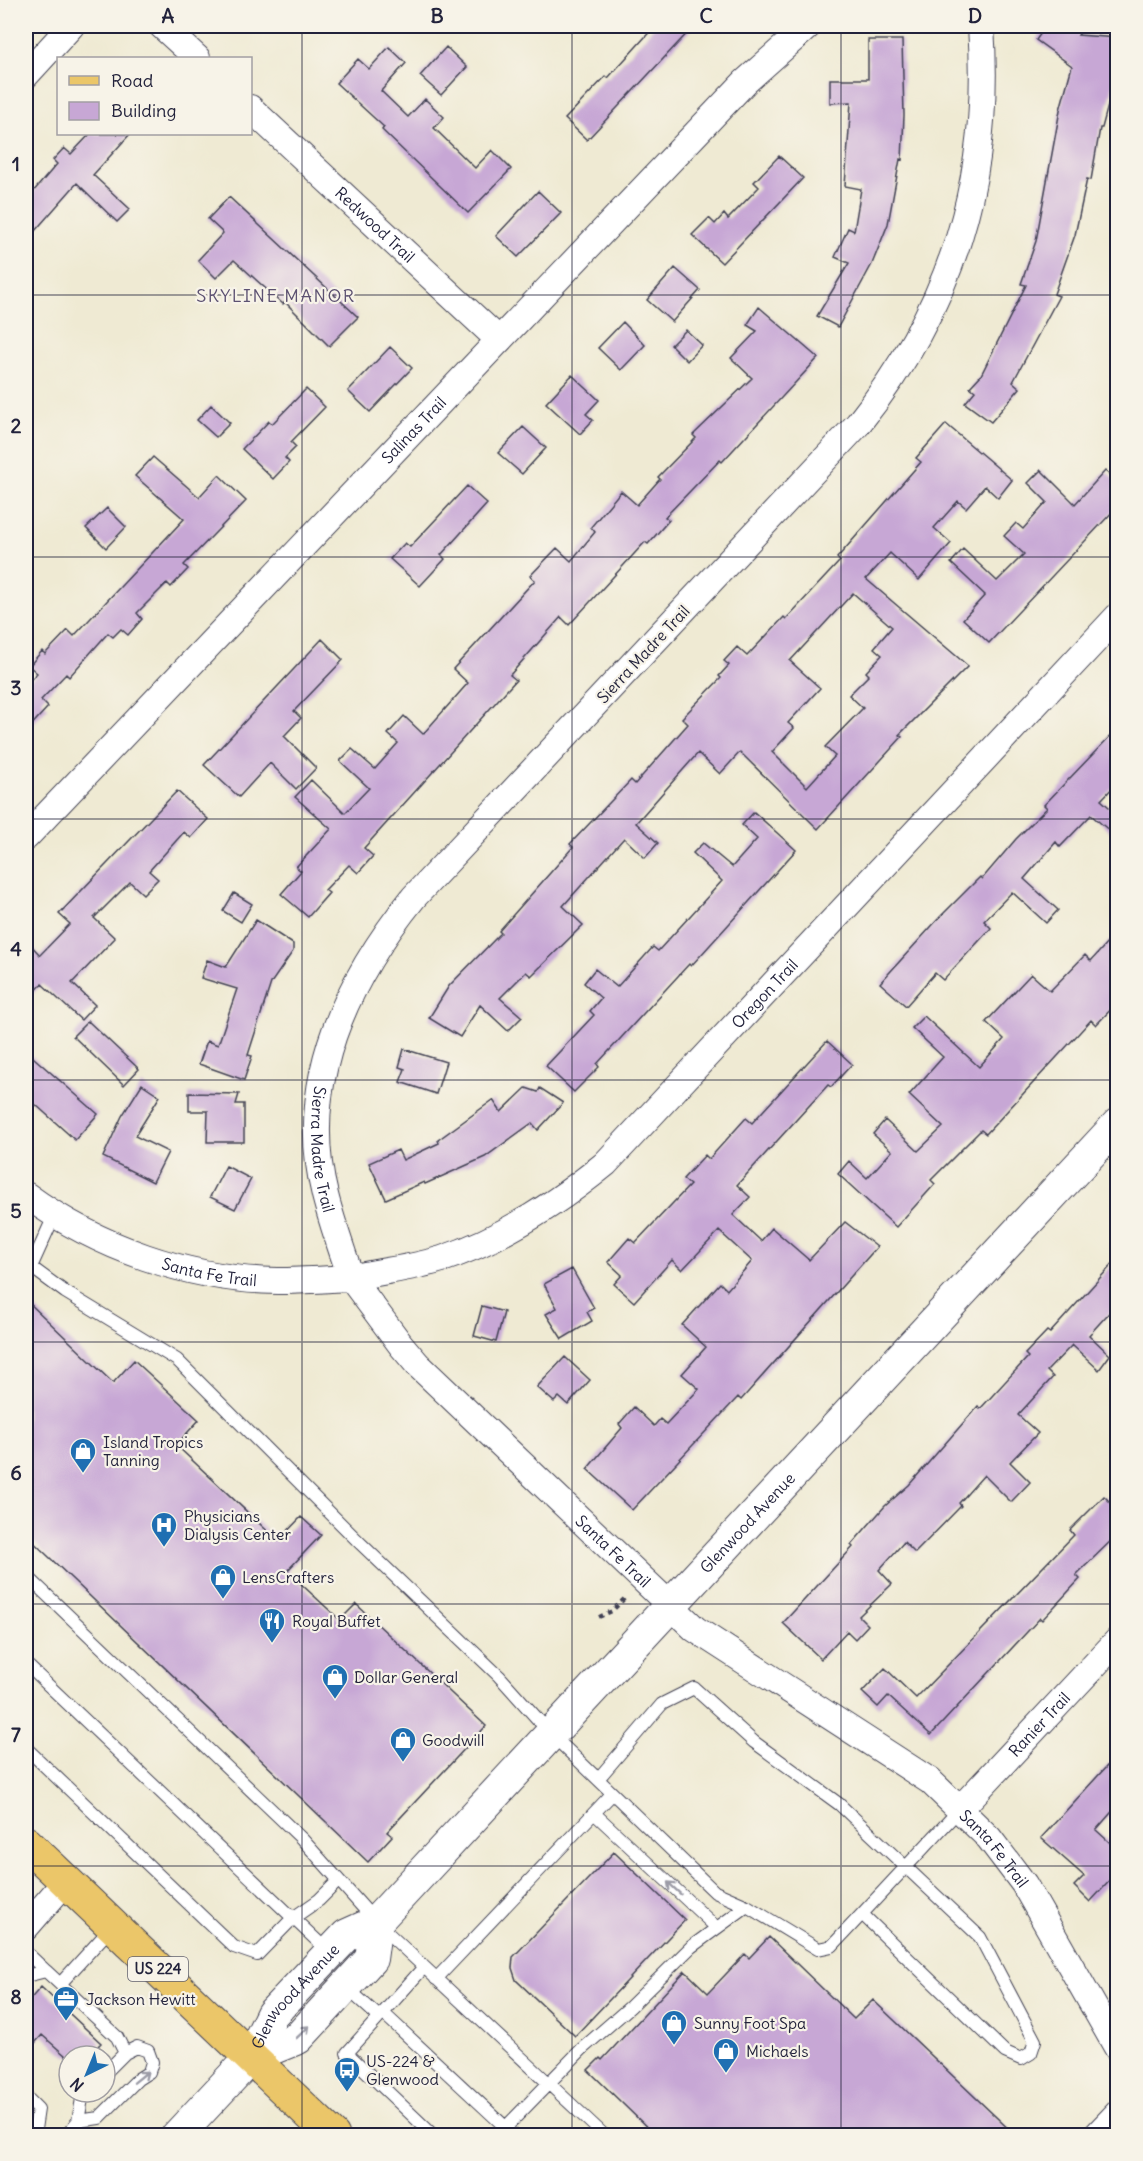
<svg xmlns="http://www.w3.org/2000/svg" width="1143" height="2161" font-family="Delius,sans-serif">
  <rect width="100%" height="100%" fill="#f7f3e8"/>
  <filter id="ink" filterUnits="userSpaceOnUse"><feTurbulence type="fractalNoise" baseFrequency=".0167" numOctaves="2"/><feDisplacementMap in="SourceGraphic" scale="12" xChannelSelector="R" yChannelSelector="G"/><feConvolveMatrix kernelMatrix="1 2 1 2 8 2 1 2 1" color-interpolation-filters="sRGB"/></filter>
  <filter id="wash" filterUnits="userSpaceOnUse"><feTurbulence type="fractalNoise" baseFrequency=".008" numOctaves="4" result="noise"/><feDisplacementMap in="SourceGraphic" scale="24" xChannelSelector="R" yChannelSelector="G"/><feGaussianBlur stdDeviation="1.35" result="paint"/><feColorMatrix in="noise" values="0 0 0 0 0 0 0 0 0 0 0 0 0 0 0 0 0 1.4 0 .05"/><feComposite in="paint" operator="in"/></filter>
  <g filter="url(#wash)">
    <rect width="100%" height="100%" fill="#efead3"/>
    <g id="blocks">
      <path fill="#c7a7d5" fill-rule="evenodd" d="M655,26H694L587,140L565,119L606,76L608,78Z
        M1046,26H1085L1078,35L1118,38V68L1102,128H1100L1091,180L1087,179L1075,235L1054,294L1059,296L1013,382L1020,388L991,422L965,403L975,391L970,387L981,375L1026,285L1021,284L1036,241L1060,110L1072,66L1036,40Z
        M868,40H902L904,115L902,160L900,159L888,224L872,264L838,327L817,316L849,263L835,257L848,228L854,231L861,189L845,186L851,102L830,103V79H868Z
        M389,47L406,63L381,91L408,117L425,99L444,117L434,128L475,168L492,150L511,169L468,213L382,130L384,127L336,83L358,59L369,69Z
        M446,47L467,67L441,95L420,76Z
        M90,134H130L93,175L130,209L117,222L77,183L26,241V200L57,164L53,160L64,148L71,154Z
        M779,156L803,178L722,263L692,235L709,218L715,224L724,214L728,219L759,187L754,182Z
        M538,191L561,213L518,257L496,236Z
        M229,197L358,317L329,346L285,302L283,304L234,260L216,278L198,260L223,233L208,219Z
        M675,268L700,290L672,322L647,300Z
        M759,307L818,358L722,462L720,460L665,517L669,520L648,544L645,542L569,625L561,617L510,675L516,680L364,848L373,856L358,873L349,865L325,890L329,893L308,917L281,894L301,871L296,867L331,829L295,797L311,780L345,813L369,788L340,761L352,749L375,769L398,743L388,734L404,716L423,734L468,683L453,669L535,580L530,576L557,548L571,561L595,532L591,527L621,491L637,505L660,479L658,477L696,438L693,435L752,378L731,358L757,331L747,325Z
        M623,322L645,345L621,370L598,348Z
        M686,330L702,345L687,361L671,345Z
        M390,347L412,368L370,412L348,391Z
        M572,375L599,400L586,414L593,420L580,434L546,403Z
        M306,389L325,407L291,442L296,447L285,458L289,462L273,479L242,449L269,421L272,424Z
        M211,405L230,423L216,437L197,420Z
        M946,424L1012,480L998,498L985,486L966,508L958,501L934,528L951,543L919,580L890,553L866,579L968,666L899,735L902,737L818,829L740,752L720,774L698,753L636,823L658,843L645,858L624,838L563,906L583,925L531,976L526,972L500,998L522,1017L508,1031L480,1005L460,1037L429,1018L449,986L501,933L499,931L573,847L570,844L631,780L635,784L688,724L682,718L721,678L719,676L729,665L724,661L737,647L747,656L784,617L786,619L840,561L837,558L921,462L916,458ZM853,593L892,627L874,648L882,655L866,672L869,675L849,695L863,708L825,747L835,756L807,787L772,752L794,728L788,723L820,688L790,661Z
        M523,427L546,448L522,474L498,453Z
        M153,457L199,497L219,475L246,501L184,565L188,569L171,587L167,583L137,613L142,619L128,635L121,629L113,637L108,633L69,677L66,674L41,700L48,707L26,731V684L37,673L29,666L42,651L45,654L68,630L74,636L184,519L135,476Z
        M1041,470L1075,504L1105,471L1118,482V506L989,643L963,619L985,595L951,563L963,549L997,581L1024,554L1004,536L1016,523L1023,529L1047,502L1028,483Z
        M467,486L487,504L441,555L445,559L420,586L390,559L405,543L410,547Z
        M107,508L126,527L106,548L86,528Z
        M322,639L343,660L294,711L301,718L284,736L316,768L296,789L270,763L239,797L204,765Z
        M1118,728V782L1101,800L1118,815V838L1091,815L1060,847L1056,842L1024,879L1058,910L1046,923L1012,892L984,921L991,928L943,980L935,973L906,1006L880,983L940,917L980,877L982,879L1016,839L1047,808L1044,805Z
        M177,791L208,819L191,838L184,832L149,871L158,879L143,894L130,882L94,918L115,938L72,983L95,1005L81,1020L42,984L26,1001V940L40,955L70,924L59,914Z
        M754,812L796,850L691,966L689,964L597,1064L599,1067L574,1092L546,1066L594,1015L590,1011L601,998L584,983L595,969L617,987L653,947L658,951L722,881L693,853L703,843L732,867L757,839L742,825Z
        M234,893L252,904L241,922L223,911Z
        M256,920L293,944V951L271,983L248,1055L252,1056L244,1080L199,1064L207,1041L218,1045L237,989L201,978L207,960L226,967Z
        M1118,931V1002L1096,1025L1091,1020L986,1134L981,1130L931,1180L935,1184L896,1227L838,1174L849,1161L867,1178L892,1151L873,1134L885,1120L918,1151L943,1127L909,1095L943,1057L912,1028L924,1016L979,1067L1004,1039L986,1022L1031,974L1050,991L1085,955L1091,961Z
        M88,1021L139,1069L124,1085L73,1036Z
        M827,1041L852,1064L831,1087L828,1085L737,1185L750,1197L733,1215L761,1241L772,1228L809,1260L845,1222L877,1247L741,1400L738,1397L632,1510L587,1469L622,1428L619,1424L634,1407L654,1426L660,1419L666,1424L699,1389L682,1374L706,1347L682,1325L720,1283L727,1290L752,1261L719,1231L682,1270L672,1260L634,1302L614,1284L622,1275L608,1262L629,1238L635,1243L690,1185L683,1179L705,1155L709,1159L746,1118L752,1123Z
        M404,1049L446,1062L436,1094L400,1082L405,1069L399,1067Z
        M26,1051L98,1114L75,1140L26,1096Z
        M142,1084L160,1096L135,1136L168,1152L153,1182L103,1157L122,1116Z
        M526,1088L538,1092L540,1088L563,1103L538,1130L532,1123L485,1157L425,1184L424,1182L386,1199L369,1163L398,1150L403,1160L439,1143L438,1140L493,1100L501,1112Z
        M189,1093L239,1094L236,1104H244V1142H207L208,1111H189Z
        M226,1166L251,1179L235,1209L210,1197Z
        M1118,1258V1303L1089,1335L1110,1355L1099,1370L1072,1345L1047,1371L1053,1377L1018,1415L1038,1433L1010,1462L1030,1482L1011,1502L984,1475L959,1503L961,1506L915,1553L904,1542L879,1570L892,1584L859,1616L868,1625L855,1639L847,1631L821,1659L783,1623L853,1547L851,1545L885,1506L909,1485L978,1406L980,1409L1028,1357L1025,1354L1047,1331L1050,1333Z
        M572,1269L594,1308L587,1312L592,1321L562,1339L546,1314L557,1308L544,1284Z
        M26,1300L113,1383L134,1360L199,1420L176,1445L278,1541L301,1517L321,1535L287,1571L340,1620L356,1604L486,1726L387,1832L392,1836L368,1862L26,1535Z
        M482,1306L504,1312L496,1342L474,1336Z
        M565,1357L590,1380L568,1405L559,1397L554,1402L537,1387Z
        M1104,1496L1118,1510V1534L1076,1575L1080,1579L1042,1620L1040,1618L931,1735L888,1696L878,1707L862,1692L885,1668L916,1698L1074,1535L1070,1530Z
        M1118,1754V1805L1096,1830L1118,1850V1872L1090,1902L1074,1886L1084,1876L1041,1838Z
        M614,1852L685,1920L575,2036L516,1980L512,1968L513,1957Z
        M769,1937L854,2019L873,2000L1016,2136H656L588,2070L600,2058L602,2060L685,1971L708,1993L745,1954L749,1958Z
        M41,1987L101,2043L98,2046L108,2056H66L42,2035L26,2053V2004Z"/>
    </g>
  </g>
  <g filter="url(#ink)">
    <use href="#blocks" fill-opacity="0" stroke="#414052" stroke-width="1.5"/>
    <g fill="none" stroke-linecap="round" stroke-linejoin="round">
      <g stroke="#414052" stroke-width="14">
        <path id="service" d="M55,1214L31,1267L65,1292L177,1360L360,1543L499,1676L551,1734L715,1892L747,1906L818,1949L832,1946L960,1809
          M26,1575L302,1839L376,1922L605,2136
          M26,1664L293,1918L319,1900L337,1882
          M26,1748L234,1947L257,1955L293,1918L330,1953
          M598,1779L662,1704L694,1688L754,1742L839,1804L980,1937L1035,2041L1031,2053L1021,2059L1005,2052L862,1914
          M594,1813L717,1928
          M26,1952L46,1971
          M26,1976L46,1971L117,2037L125,2053
          M436,1979L612,1794
          M60,1984L112,1927
          M346,1987L379,2017
          M383,2013L424,1967
          M26,2097L38,2109L34,2136
          M78,2121L99,2118L138,2079L149,2072L152,2062L148,2051L137,2047L125,2053L105,2073
          M506,2127L583,2048L630,2007L691,1947L747,1906
          M66,2136L78,2121L82,2099L88,2092
          M434,2136L347,2053L383,2013L515,2136"/>
      </g>
      <g stroke="#414052" stroke-width="28">
        <g id="minor">
          <path d="M162,26L197,58"/>
          <path id="s1" d="M981,26C992,177 953,305 858,424L414,897C346,981 297,1084 325,1195C332,1223 342,1250 351,1278C381,1271 413,1268 442,1259C502,1239 556,1204 605,1164L1118,616"/>
          <path d="M26,75L71,26"/>
          <path id="s2" d="M250,108L499,340"/>
          <path id="s3" d="M26,837L745,82L808,26"/>
          <path id="s4" d="M26,1195C97,1247 189,1280 278,1281C302,1281 327,1279 351,1278L401,1345L418,1365L695,1629L930,1781L989,1838L1024,1884L1118,2049"/>
          <path id="s5" d="M960,1809L1118,1640"/>
          <path d="M26,1927L66,1881"/>
          <path d="M1096,2136L1118,2113"/>
        </g>
      </g>
      <g stroke="#414052" stroke-width="34">
        <g id="tertiary">
          <path d="M251,2057L298,2038L371,1959L376,1922"/>
          <path id="s6" d="M177,2136L251,2057L272,2014L347,1935L376,1922L1118,1124"/>
        </g>
      </g>
      <g stroke="#414052" stroke-width="35">
        <path id="primary" d="M26,1843L333,2136"/>
      </g>
      <path stroke="#414052" stroke-width="4" stroke-dasharray="4.5 4.5" stroke-linecap="butt" d="M599,1617L612,1611L627,1596"/>
      <use href="#service" stroke="#fff" stroke-width="12"/>
      <use href="#minor" stroke="#fff" stroke-width="26"/>
      <use href="#tertiary" stroke="#fff" stroke-width="32"/>
      <use href="#primary" stroke="#ebc669" stroke-width="33"/>
    </g>
    <defs><path id="oneway-shaft" d="M-6 0H5M1.5-3L5.5 0L1.5 3" fill="none" stroke-width="1.6" stroke-linecap="round" stroke-linejoin="round" transform="scale(1.5)"/></defs>
    <g stroke="#9c9ca7">
      <use href="#oneway-shaft" transform="translate(674 1888) rotate(-137)"/>
      <use href="#oneway-shaft" transform="translate(303 2032) rotate(-43)"/>
      <use href="#oneway-shaft" transform="translate(141 2077) rotate(-39)"/>
    </g>
  </g>
  <path fill="none" stroke="#22223b" stroke-width="1.5" stroke-opacity="0.55" d="M302,26V2136M572,26V2136M841,26V2136M26,295H1118M26,557H1118M26,819H1118M26,1080H1118M26,1342H1118M26,1604H1118M26,1866H1118"/>
  <defs>
    <g id="shop-pin" transform="scale(1.35)"><path d="M0 17L-7.5 6A9.5 9.5 0 1 1 7.5 6Z" fill="#1f6fb2" stroke="#f7f3e8"/><path d="M-5-2.5h2.3a2.7 3.5 0 0 1 5.4 0H5L5.5 6h-11ZM-1.5-2.5h3a1.5 2.3 0 0 0-3 0Z" fill="#fff"/></g>
    <g id="hospital-pin" transform="scale(1.35)"><path d="M0 17L-7.5 6A9.5 9.5 0 1 1 7.5 6Z" fill="#1f6fb2" stroke="#f7f3e8"/><path d="M-5-5h3v3.5h4V-5h3V5h-3V1.5h-4V5h-3Z" fill="#fff"/></g>
    <g id="restaurant-pin" transform="scale(1.35)"><path d="M0 17L-7.5 6A9.5 9.5 0 1 1 7.5 6Z" fill="#1f6fb2" stroke="#f7f3e8"/><path d="M-5-6h1v4h1v-4h1v4h1v-4h1v5L-1.5 .5V6h-2V.5L-5-1ZM5-6V6H3V1.5H1.5Q1.5-4 5-6Z" fill="#fff"/></g>
    <g id="office-pin" transform="scale(1.35)"><path d="M0 17L-7.5 6A9.5 9.5 0 1 1 7.5 6Z" fill="#1f6fb2" stroke="#f7f3e8"/><path d="M-6-3h4V-5.5h4V-3h4V5H-6ZM-1-4.5V-3h2v-1.5ZM-6 0V1H6V0Z" fill="#fff"/></g>
    <g id="bus-pin" transform="scale(1.35)"><path d="M0 17L-7.5 6A9.5 9.5 0 1 1 7.5 6Z" fill="#1f6fb2" stroke="#f7f3e8"/><path d="M-5-6H5V4H4V6H2V4H-2V6H-4V4H-5ZM-3.5-4V0h7V-4ZM-3.5 1.2v1.5H-2V1.2ZM2 1.2v1.5H3.5V1.2Z" fill="#fff"/></g>
  </defs>
  <g fill-rule="evenodd">
    <use href="#shop-pin" x="83" y="1451"/>
    <use href="#hospital-pin" x="164" y="1525"/>
    <use href="#shop-pin" x="223" y="1577"/>
    <use href="#restaurant-pin" x="272" y="1621"/>
    <use href="#shop-pin" x="335" y="1677"/>
    <use href="#shop-pin" x="403" y="1740"/>
    <use href="#office-pin" x="66" y="1999"/>
    <use href="#shop-pin" x="674" y="2023"/>
    <use href="#shop-pin" x="726" y="2051"/>
    <use href="#bus-pin" x="347" y="2070"/>
  </g>
  <g text-anchor="middle" stroke-width="4.5" stroke-linejoin="round" paint-order="stroke">
    <rect fill="#f7f3e8" stroke="#62616f" stroke-width="1.5" x="128" y="1957" width="60" height="24" rx="4.5"/>
    <g font-size="15" font-weight="bold" fill="#22223b">
      <text x="158" y="1974">US 224</text>
    </g>
    <g font-size="16" fill="#22223b" stroke="#f7f3e8">
      <text dy="6" stroke="none"><textPath href="#s2" startOffset="171">Redwood Trail</textPath></text>
      <text dy="6" stroke="none"><textPath href="#s3" startOffset="562">Salinas Trail</textPath></text>
      <text transform="translate(643 654) rotate(-47)" y="6">Sierra Madre Trail</text>
      <text dy="6" stroke="none"><textPath href="#s1" startOffset="2002">Oregon Trail</textPath></text>
      <text dy="6" stroke="none"><textPath href="#s1" startOffset="1353">Sierra Madre Trail</textPath></text>
      <text dy="6" stroke="none"><textPath href="#s4" startOffset="201">Santa Fe Trail</textPath></text>
      <text dy="6" stroke="none"><textPath href="#s6" startOffset="842">Glenwood Avenue</textPath></text>
      <text dy="6" stroke="none"><textPath href="#s4" startOffset="723">Santa Fe Trail</textPath></text>
      <text dy="6" stroke="none"><textPath href="#s5" startOffset="116">Ranier Trail</textPath></text>
      <text dy="6" stroke="none"><textPath href="#s4" startOffset="1209">Santa Fe Trail</textPath></text>
      <text dy="6" stroke="none"><textPath href="#s6" startOffset="184">Glenwood Avenue</textPath></text>
    </g>
    <g font-size="16" fill="#22223b" stroke="#f7f3e8" text-anchor="start">
      <text x="103" y="1448">Island Tropics<tspan x="103" dy="18">Tanning</tspan></text>
      <text x="184" y="1522">Physicians<tspan x="184" dy="18">Dialysis Center</tspan></text>
      <text x="242" y="1583">LensCrafters</text>
      <text x="292" y="1627">Royal Buffet</text>
      <text x="354" y="1683">Dollar General</text>
      <text x="422" y="1746">Goodwill</text>
      <text x="86" y="2005">Jackson Hewitt</text>
      <text x="694" y="2029">Sunny Foot Spa</text>
      <text x="746" y="2057">Michaels</text>
      <text x="366" y="2067">US-224 &amp;<tspan x="366" dy="18">Glenwood</tspan></text>
    </g>
    <g font-size="18" letter-spacing="1.5" fill="#5c5171" stroke="#f7f3e8">
      <text x="276" y="302">SKYLINE MANOR</text>
    </g>
  </g>
  <rect width="1143" height="2161" fill="none" stroke="#f7f3e8" stroke-width="66"/>
  <rect x="57" y="57" width="195" height="78" fill="#f7f3e8" stroke="#a29fa3" stroke-width="1.5"/>
  <rect x="69" y="76" width="30" height="9" fill="#ebc669" stroke="#a29fa3" stroke-width="1.5"/>
  <text x="111" y="87" font-size="18" fill="#22223b">Road</text>
  <rect x="69" y="102" width="30" height="18" fill="#c7a7d5" stroke="#a29fa3" stroke-width="1.5"/>
  <text x="111" y="117" font-size="18" fill="#22223b">Building</text>
  <g transform="translate(87 2074) rotate(223)"><circle r="28" fill="#f7f3e8" stroke="#a29fa3" stroke-width="1.5"/>
  <path d="M0-4.5L10 22L0 15L-10 22Z" fill="#1f6fb2"/>
  <text y="-9" font-size="16" font-weight="bold" text-anchor="middle" fill="#22223b">N</text>
  </g>
  <rect x="33" y="33" width="1077" height="2095" fill="none" stroke="#22223b" stroke-width="2"/>
  <g font-size="20" text-anchor="middle" font-weight="bold" fill="#22223b">
    <text x="168" y="23">A</text>
    <text x="437" y="23">B</text>
    <text x="706" y="23">C</text>
    <text x="975" y="23">D</text>
    <text x="16" y="171">1</text>
    <text x="16" y="433">2</text>
    <text x="16" y="695">3</text>
    <text x="16" y="956">4</text>
    <text x="16" y="1218">5</text>
    <text x="16" y="1480">6</text>
    <text x="16" y="1742">7</text>
    <text x="16" y="2004">8</text>
  </g>
</svg>
